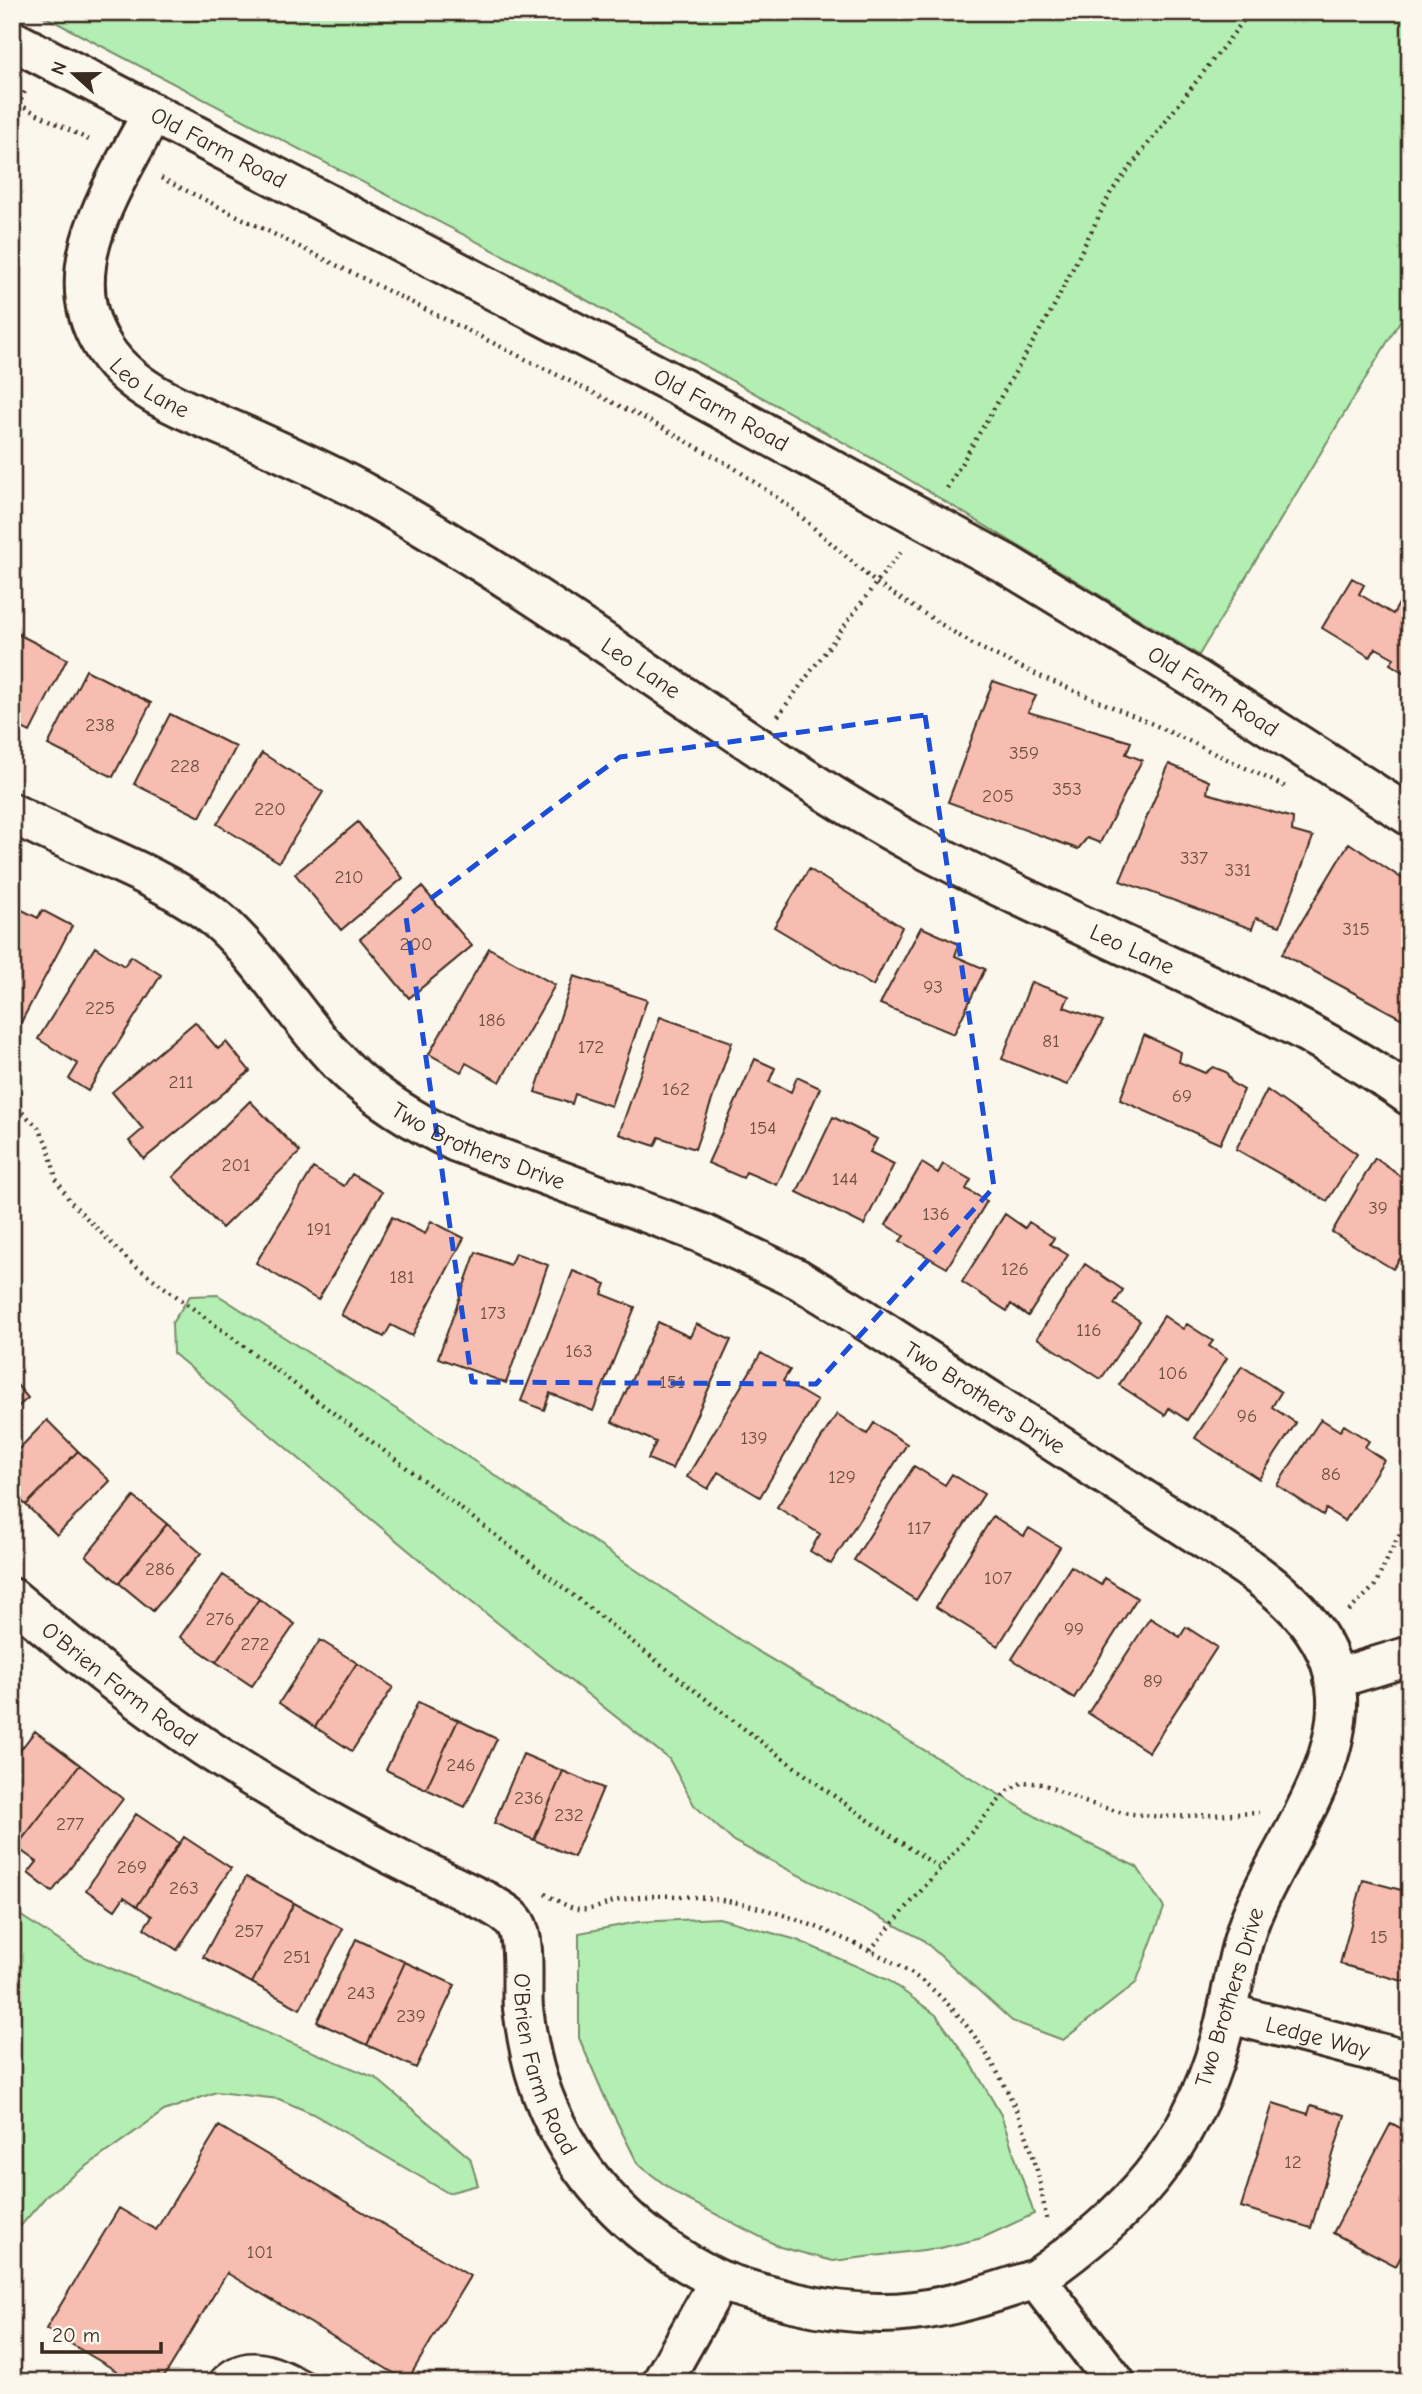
<svg xmlns="http://www.w3.org/2000/svg" width="1422" height="2394" font-family="'Comic Neue',sans-serif">
  <rect width="100%" height="100%" fill="#fbf7ec"/>
  <filter id="ink" filterUnits="userSpaceOnUse"><feTurbulence type="fractalNoise" baseFrequency=".0143" numOctaves="2"/><feDisplacementMap in="SourceGraphic" scale="14" xChannelSelector="R" yChannelSelector="G"/><feConvolveMatrix kernelMatrix="1 2 1 2 8 2 1 2 1" color-interpolation-filters="sRGB"/></filter>
  <g filter="url(#ink)">
    <path fill="#b3eeb3" stroke="#778c68" stroke-width="2" d="M36,12H1410V310L1406,311L1199,655L888,467L541,275Z
      M218,1295L407,1416L749,1646L1052,1826L1137,1867L1164,1908L1136,1983L1063,2040L1012,2021L922,1939L733,1841L694,1805L669,1759L445,1581L173,1353L172,1323L190,1296Z
      M12,1910L86,1958L376,2078L470,2158L478,2185L448,2193L313,2114L279,2099L216,2092L164,2111L48,2194L12,2236Z
      M719,1918L797,1940L888,1980L936,2015L971,2063L1001,2115L1034,2214L982,2238L940,2248L833,2261L780,2247L678,2195L638,2164L606,2100L579,2038V1933L638,1922Z"/>
    <path fill="#f7bdb0" stroke="#3b2a1e" stroke-width="2" d="M1352,578L1364,585L1359,594L1393,614L1405,593L1410,595L1409,676L1390,664L1394,658L1376,648L1370,657L1322,628Z
      M12,631L67,659L30,732L12,723Z
      M86,670L151,703L113,777L48,745Z
      M993,681L1036,696L1028,712L1131,742L1126,754L1142,760L1100,843L1087,838L1078,849L948,802Z
      M170,714L236,747L200,817L134,784Z
      M262,753L323,792L279,862L217,824Z
      M1169,764L1209,781L1207,793L1293,818L1292,831L1313,837L1280,926L1256,918L1252,929L1120,881Z
      M358,822L403,878L341,930L295,874Z
      M1349,843L1410,884L1408,1022L1282,954Z
      M809,869L902,927L873,986L774,927Z
      M422,887L472,946L409,998L360,939Z
      M12,905L38,918L42,910L72,926L17,1030L12,1028Z
      M921,927L959,944L955,956L985,969L954,1034L880,1004Z
      M95,947L124,966L131,956L161,975L88,1091L69,1079L78,1064L38,1039Z
      M489,948L555,985L500,1082L466,1063L461,1072L429,1054Z
      M574,976L647,1000L611,1106L575,1094L572,1104L535,1092Z
      M1031,982L1069,996L1064,1007L1103,1021L1067,1085L1002,1059Z
      M660,1017L732,1042L695,1149L659,1137L655,1146L619,1134Z
      M195,1022L218,1049L226,1042L250,1071L144,1159L129,1141L143,1129L112,1092Z
      M1144,1035L1181,1052L1179,1062L1205,1073L1213,1067L1226,1072L1232,1083L1244,1090L1220,1144L1120,1100Z
      M755,1059L775,1068L769,1082L791,1092L797,1077L820,1088L777,1185L746,1172L743,1178L708,1163Z
      M1267,1090L1357,1154L1327,1201L1236,1149Z
      M250,1101L300,1152L222,1228L173,1177Z
      M833,1117L877,1139L870,1152L894,1164L864,1225L797,1192Z
      M1375,1158L1410,1183V1243L1393,1269L1332,1232Z
      M922,1163L938,1173L943,1164L971,1180L966,1189L987,1201L947,1268L900,1241L904,1236L886,1225Z
      M313,1168L344,1186L352,1174L382,1192L318,1300L256,1263Z
      M1005,1214L1025,1228L1029,1222L1054,1238L1050,1244L1068,1255L1028,1316L1011,1304L1007,1311L962,1282Z
      M392,1217L425,1234L431,1221L464,1238L412,1336L391,1325L384,1337L341,1315Z
      M476,1252L510,1265L515,1253L548,1265L506,1383L438,1358Z
      M1085,1264L1123,1290L1114,1304L1140,1321L1101,1379L1037,1338Z
      M573,1271L606,1284L602,1294L635,1307L593,1411L550,1393L544,1410L521,1401Z
      M1164,1316L1183,1329L1187,1324L1213,1341L1209,1346L1227,1358L1187,1420L1169,1408L1165,1415L1119,1385Z
      M658,1322L690,1337L696,1324L731,1340L672,1469L648,1459L656,1442L612,1422Z
      M761,1353L790,1370L783,1381L817,1401L760,1497L718,1472L708,1489L687,1477Z
      M1242,1366L1281,1392L1272,1407L1296,1423L1259,1479L1195,1438Z
      M12,1379L28,1398L12,1412Z
      M837,1414L867,1434L874,1423L907,1444L831,1564L810,1551L820,1534L777,1507Z
      M1321,1419L1340,1431L1344,1425L1369,1441L1365,1447L1384,1460L1345,1521L1326,1509L1323,1515L1277,1485Z
      M47,1420L78,1451L26,1505L12,1492V1456Z
      M78,1451L110,1481L57,1535L26,1505Z
      M914,1466L945,1485L952,1474L984,1494L916,1600L854,1560Z
      M134,1497L167,1524L119,1583L86,1556Z
      M993,1516L1024,1536L1029,1528L1060,1547L998,1646L936,1607Z
      M167,1524L201,1553L153,1611L119,1583Z
      M1071,1566L1101,1585L1105,1578L1137,1598L1074,1698L1012,1659Z
      M223,1575L259,1599L216,1662L180,1637Z
      M259,1599L295,1624L252,1686L216,1662Z
      M1150,1618L1180,1637L1186,1627L1217,1647L1149,1752L1088,1713Z
      M320,1640L357,1663L315,1727L279,1703Z
      M357,1663L393,1687L352,1751L315,1727Z
      M418,1702L458,1720L426,1789L386,1770Z
      M458,1720L497,1739L465,1807L426,1789Z
      M35,1731L80,1765L16,1847L12,1844V1761Z
      M523,1754L563,1771L534,1840L494,1823Z
      M80,1765L123,1799L52,1892L28,1873L37,1862L16,1847Z
      M563,1771L603,1788L574,1857L534,1840Z
      M136,1814L179,1843L137,1906L124,1897L115,1910L86,1890Z
      M184,1837L231,1868L177,1950L144,1928L152,1916L137,1906Z
      M246,1877L294,1903L252,1983L203,1957Z
      M1363,1880L1409,1892L1405,1906L1410,1907V1983L1340,1964Z
      M294,1903L343,1929L300,2009L252,1983Z
      M356,1939L405,1962L367,2045L317,2022Z
      M405,1962L455,1985L416,2068L367,2045Z
      M1273,2103L1308,2114L1311,2105L1345,2115L1311,2228L1241,2207Z
      M1391,2123L1410,2133V2240L1396,2266L1333,2233Z
      M219,2126L470,2276L407,2381L227,2273L161,2382H135L46,2329L119,2208L156,2230Z"/>
    <g fill="none" stroke-linecap="round" stroke-linejoin="round">
      <g stroke="#3b2a1e" stroke-width="26">
        <path id="service" d="M218,2382C244,2351 275,2366 304,2382"/>
      </g>
      <g stroke="#3b2a1e" stroke-width="44">
        <g id="minor">
          <path id="s1" d="M12,40L684,389L1008,565L1197,680L1410,816"/>
          <path id="s2" d="M152,113C117,182 55,266 101,343C131,395 197,414 248,437C288,455 329,473 368,495C474,554 574,622 674,690C752,743 830,798 913,843C1004,891 1099,933 1193,977C1268,1012 1343,1047 1410,1096"/>
          <path id="s3" d="M12,813C77,848 166,875 220,922C268,965 302,1028 349,1072C381,1102 417,1123 456,1142L701,1233L798,1279L859,1316L1220,1549C1274,1585 1334,1626 1337,1697C1340,1771 1283,1843 1255,1908C1236,1950 1233,1997 1220,2041C1189,2151 1128,2215 1036,2279"/>
          <path id="s4" d="M12,1598C74,1651 138,1703 206,1748C296,1807 390,1856 487,1902C496,1908 510,1914 516,1924C526,1940 521,1988 523,2008C526,2032 530,2057 538,2081C563,2159 619,2223 689,2264C700,2270 711,2277 722,2281C745,2290 769,2296 793,2302C831,2311 874,2316 914,2311C956,2306 996,2292 1036,2279L1115,2382"/>
          <path d="M1334,1679L1410,1656"/>
          <path id="s5" d="M1227,2013L1410,2061"/>
          <path d="M662,2382L719,2281"/>
        </g>
      </g>
      <path stroke="#3b2a1e" stroke-width="4.5" stroke-dasharray="2 5" stroke-linecap="butt" d="M12,101L91,141
        M12,119L25,91
        M161,178L648,420L733,467L789,506L876,583L974,645L1042,677L1155,725L1288,788
        M947,488L1053,308L1111,192L1250,12
        M778,716L876,583L901,552
        M12,1103L38,1127L48,1146L56,1179L70,1201L129,1261C266,1363 404,1464 539,1569C672,1671 800,1779 942,1869
        M1349,1611L1374,1587L1410,1512
        M545,1894C555,1899 568,1908 579,1909C594,1911 606,1903 620,1900C646,1895 668,1895 694,1897C742,1900 789,1915 833,1934C865,1948 898,1962 926,1984C977,2025 1016,2097 1034,2159C1040,2179 1043,2201 1047,2222
        M870,1950L1007,1791L1023,1782L1043,1784L1085,1802L1123,1813L1163,1817L1259,1813"/>
      <use href="#service" stroke="#fbf7ec" stroke-width="21"/>
      <use href="#minor" stroke="#fbf7ec" stroke-width="38"/>
    </g>
  </g>
  <path fill="none" stroke="#1d4ed8" stroke-width="5" stroke-dasharray="14 9" stroke-linejoin="round" d="M925,715L994,1187L816,1384L472,1382L406,917L620,757Z"/>
  <g text-anchor="middle" stroke-width="7" stroke-linejoin="round" paint-order="stroke">
    <g font-size="19" fill="#6a4f42">
      <text x="100" y="731">238</text>
      <text x="1024" y="759">359</text>
      <text x="185" y="772">228</text>
      <text x="1067" y="795">353</text>
      <text x="998" y="802">205</text>
      <text x="270" y="815">220</text>
      <text x="1194" y="864">337</text>
      <text x="1238" y="876">331</text>
      <text x="349" y="883">210</text>
      <text x="1356" y="935">315</text>
      <text x="416" y="950">200</text>
      <text x="933" y="993">93</text>
      <text x="100" y="1014">225</text>
      <text x="492" y="1026">186</text>
      <text x="1051" y="1047">81</text>
      <text x="591" y="1053">172</text>
      <text x="181" y="1088">211</text>
      <text x="676" y="1095">162</text>
      <text x="1182" y="1102">69</text>
      <text x="763" y="1134">154</text>
      <text x="236" y="1171">201</text>
      <text x="845" y="1185">144</text>
      <text x="1378" y="1214">39</text>
      <text x="936" y="1220">136</text>
      <text x="319" y="1235">191</text>
      <text x="1015" y="1275">126</text>
      <text x="402" y="1283">181</text>
      <text x="493" y="1319">173</text>
      <text x="1089" y="1336">116</text>
      <text x="579" y="1357">163</text>
      <text x="1173" y="1379">106</text>
      <text x="672" y="1388">151</text>
      <text x="1247" y="1422">96</text>
      <text x="754" y="1444">139</text>
      <text x="1331" y="1480">86</text>
      <text x="842" y="1483">129</text>
      <text x="919" y="1534">117</text>
      <text x="160" y="1575">286</text>
      <text x="998" y="1584">107</text>
      <text x="220" y="1625">276</text>
      <text x="1074" y="1635">99</text>
      <text x="255" y="1650">272</text>
      <text x="1153" y="1687">89</text>
      <text x="461" y="1771">246</text>
      <text x="529" y="1804">236</text>
      <text x="569" y="1821">232</text>
      <text x="70" y="1830">277</text>
      <text x="132" y="1873">269</text>
      <text x="184" y="1894">263</text>
      <text x="249" y="1937">257</text>
      <text x="1379" y="1943">15</text>
      <text x="297" y="1963">251</text>
      <text x="361" y="1999">243</text>
      <text x="411" y="2022">239</text>
      <text x="1293" y="2168">12</text>
      <text x="260" y="2258">101</text>
    </g>
    <g font-size="23" fill="#3b2a1e" stroke="#fbf7ec">
      <text dy="8" stroke="none"><textPath href="#s1" startOffset="233">Old Farm Road</textPath></text>
      <text dy="8" stroke="none"><textPath href="#s2" startOffset="315">Leo Lane</textPath></text>
      <text dy="8" stroke="none"><textPath href="#s1" startOffset="800">Old Farm Road</textPath></text>
      <text dy="8" stroke="none"><textPath href="#s2" startOffset="882">Leo Lane</textPath></text>
      <text dy="8" stroke="none"><textPath href="#s1" startOffset="1367">Old Farm Road</textPath></text>
      <text dy="8" stroke="none"><textPath href="#s2" startOffset="1449">Leo Lane</textPath></text>
      <text dy="8" stroke="none"><textPath href="#s3" startOffset="584">Two Brothers Drive</textPath></text>
      <text dy="8" stroke="none"><textPath href="#s3" startOffset="1152">Two Brothers Drive</textPath></text>
      <text dy="8" stroke="none"><textPath href="#s4" startOffset="138">O'Brien Farm Road</textPath></text>
      <text transform="translate(1229 1997) rotate(-73)" y="8">Two Brothers Drive</text>
      <text dy="8" stroke="none"><textPath href="#s5" startOffset="94">Ledge Way</textPath></text>
      <text dy="8" stroke="none"><textPath href="#s4" startOffset="747">O'Brien Farm Road</textPath></text>
    </g>
  </g>
  <rect width="1422" height="2394" fill="none" stroke="#fbf7ec" stroke-width="42"/>
  <rect x="21" y="21" width="1380" height="2352" fill="none" stroke="#3b2a1e" stroke-width="2.5" filter="url(#ink)"/>
  <g transform="translate(74 74) rotate(291)" stroke="#fbf7ec" stroke-width="5" paint-order="stroke">
  <path d="M0-5L12 26L0 18L-12 26Z" fill="#3b2a1e"/>
  <text y="-10" font-size="19" font-weight="bold" text-anchor="middle" fill="#3b2a1e">N</text>
  </g>
  <path d="M42 2342v10h119v-10" fill="none" stroke="#3b2a1e" stroke-width="3.5"/>
  <text x="52" y="2342" font-size="21" fill="#3b2a1e" stroke="#fbf7ec" stroke-width="5" paint-order="stroke">20 m</text>
</svg>
